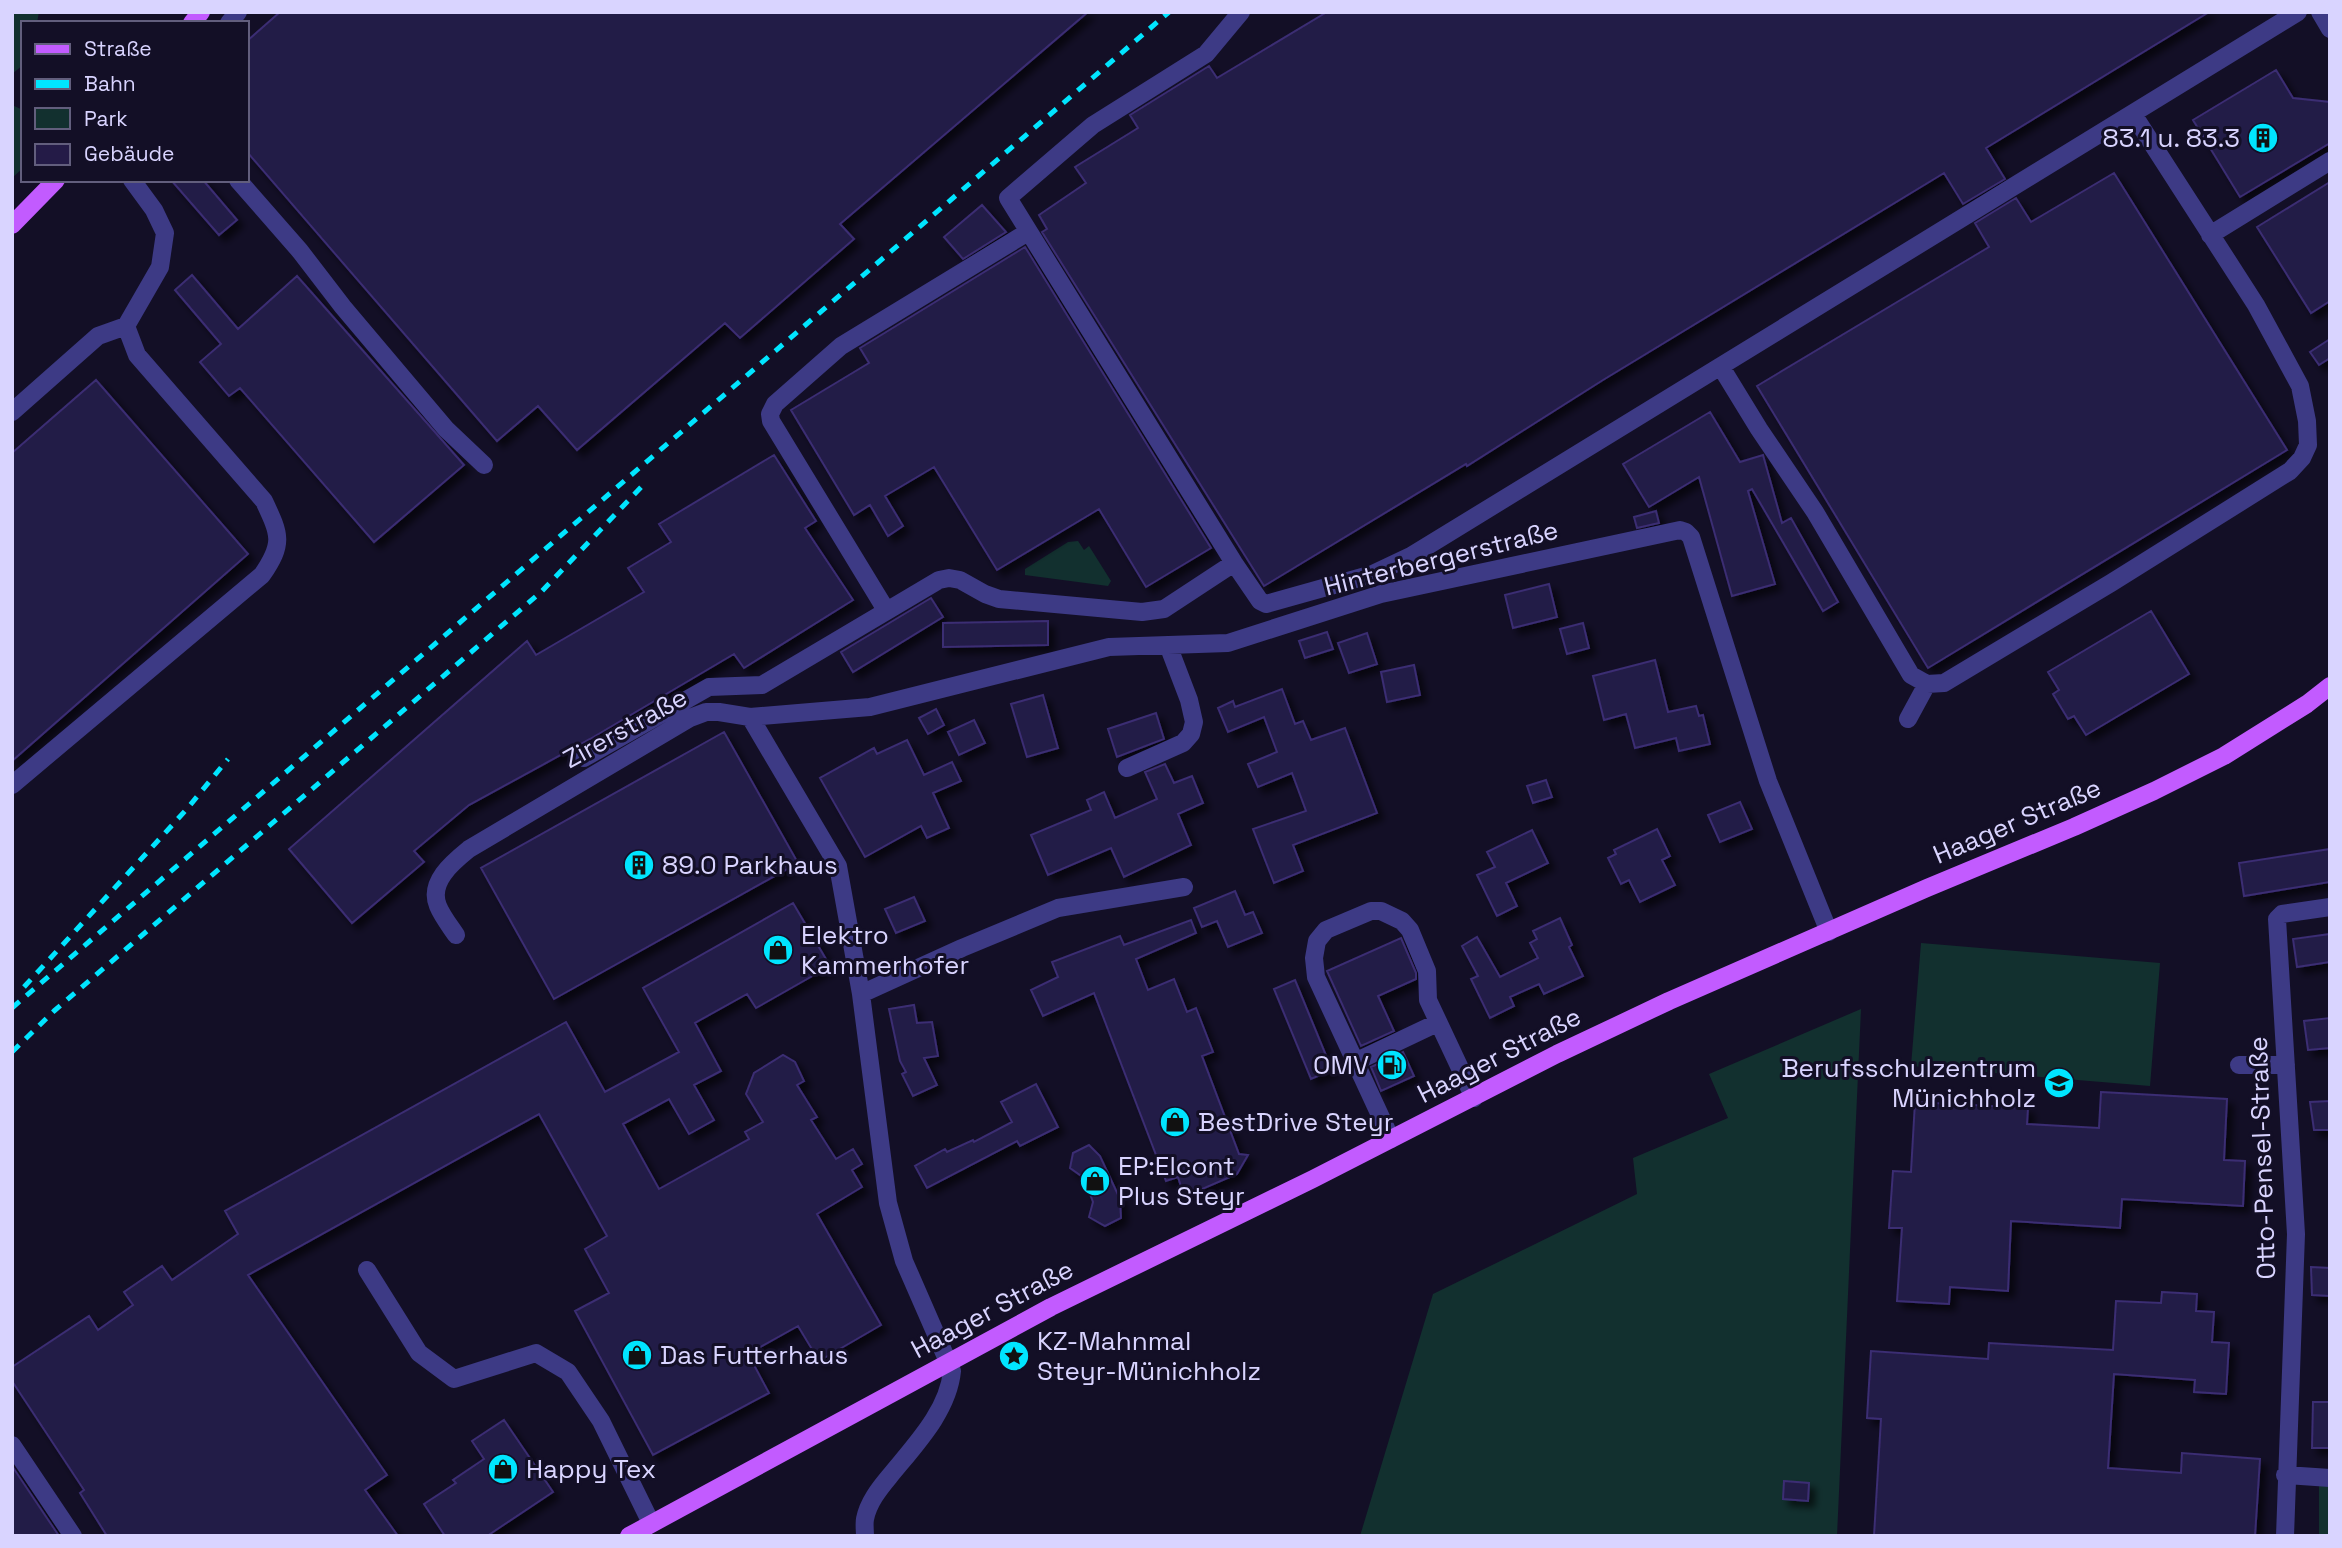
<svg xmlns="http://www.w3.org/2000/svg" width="2342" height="1548" font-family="'Space Grotesk',sans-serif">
  <defs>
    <filter id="shadow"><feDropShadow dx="6" dy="6" stdDeviation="3.5" flood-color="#0009"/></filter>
  </defs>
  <rect width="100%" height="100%" fill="#130f26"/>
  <path fill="#12302f" d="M12,12H39L37,23H23V65L12,74Z
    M12,105L23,110V168L12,178Z
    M1078,541L1084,550L1089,546L1111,581L1108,586L1025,575V569L1068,542Z
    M1921,943L2160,963L2150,1086L1911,1066Z
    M1861,1009L1837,1536H1360L1433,1294L1637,1194L1633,1158L1728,1118L1709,1074Z
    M2319,1477H2330V1536H2319Z"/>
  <path fill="#241b47" stroke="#3b2d73" stroke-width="2" filter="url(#shadow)" d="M280,12H1088L840,224L854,239L740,338L725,323L577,450L538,406L497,441L247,152V41Z
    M1327,12H2209L1986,148L2005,179L1963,204L1944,173L1603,380L1467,466L1466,464L1264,586L1042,232L1047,229L1039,215L1086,183L1075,167L1138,128L1130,115L1209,66L1217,78Z
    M2276,70L2293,98L2330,102V143L2240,197L2193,120Z
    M2114,173L2287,450L1928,668L1757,386L1989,247L1975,223L2016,198L2031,222Z
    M171,180H203L237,220L219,235Z
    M2330,182V301L2311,313L2257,227Z
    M982,205L1006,232L963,259L944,237Z
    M1025,247L1211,548L1146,587L1099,509L997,570L934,467L885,496L903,526L888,536L870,505L854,515L791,410L869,363L860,348Z
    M192,275L238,329L297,276L464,465L374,542L240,388L229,396L200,362L221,344L175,290Z
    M2330,339V358L2319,365L2310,352Z
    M96,380L248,554L12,761V453Z
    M1710,412L1740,462L1763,455L1782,523L1791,518L1838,602L1823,611L1752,489L1748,491L1775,584L1732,596L1699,477L1649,507L1623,464Z
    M774,455L816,521L805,528L853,600L744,668L734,654L590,739L469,805L414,851L424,862L352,923L289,849L527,641L536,655L644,592L628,568L671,542L659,524Z
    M1656,511L1659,523L1637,528L1634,517Z
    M1549,584L1557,617L1513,628L1505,595Z
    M931,598L943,617L853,672L841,652Z
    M2151,611L2189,674L2086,735L2074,716L2068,719L2053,694L2059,690L2048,672Z
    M1048,621V645L943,647V623Z
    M1583,623L1589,648L1567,654L1560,629Z
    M1327,632L1333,649L1305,658L1299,641Z
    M1367,633L1377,664L1349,673L1338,643Z
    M1655,660L1668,712L1696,706L1699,716L1703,715L1710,744L1679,751L1676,738L1635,748L1626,714L1604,720L1593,676Z
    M1414,665L1420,695L1387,702L1381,672Z
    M1282,689L1295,724L1303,721L1311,740L1345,728L1377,813L1293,845L1303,871L1274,883L1253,829L1306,811L1292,773L1258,787L1248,764L1277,752L1264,717L1228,732L1218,708L1233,701L1235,707Z
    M1043,695L1058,748L1027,757L1011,704Z
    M936,709L944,725L928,734L919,718Z
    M1156,713L1164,739L1117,757L1108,729Z
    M974,720L985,743L959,755L948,732Z
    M724,732L798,863L554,999L481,868Z
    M907,740L924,775L952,762L961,781L933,793L949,828L927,838L921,826L865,857L820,778L874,748L877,754Z
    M1165,764L1174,783L1192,776L1203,803L1178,814L1191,845L1124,877L1111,848L1048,875L1031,835L1091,810L1087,800L1104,792L1115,818L1157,799L1145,772Z
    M1546,780L1552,797L1533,803L1527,786Z
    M1740,802L1752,829L1720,842L1708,815Z
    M1657,829L1670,856L1662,860L1675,885L1640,902L1629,880L1621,884L1608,858L1616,854L1614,850Z
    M1532,830L1548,863L1506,883L1517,906L1497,916L1477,875L1495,867L1487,852Z
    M2330,849V882L2244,896L2239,863Z
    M1235,891L1245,915L1253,912L1262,933L1228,947L1217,921L1202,927L1194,908Z
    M914,897L925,921L896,933L885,909Z
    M793,903L830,966L756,1008L747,994L695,1023L721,1071L694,1085L714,1120L689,1134L669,1099L623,1124L659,1189L749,1139L745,1132L763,1122L746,1094L754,1073L783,1055L795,1062L804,1081L797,1085L817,1117L811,1120L836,1159L853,1149L862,1164L852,1170L862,1187L817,1214L881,1325L819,1361L798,1326L748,1354L769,1393L653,1455L575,1311L609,1293L585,1249L607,1236L539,1114L248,1275L387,1475L365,1490L398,1536H107L80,1493L84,1490L12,1381V1367L89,1316L98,1330L133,1305L124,1292L162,1266L172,1280L238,1234L225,1211L566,1022L605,1092L679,1052L643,988Z
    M1560,918L1572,945L1569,947L1583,976L1544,994L1539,984L1510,997L1514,1006L1490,1018L1471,979L1478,976L1462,946L1477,937L1500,977L1538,958L1530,943L1537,939L1533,931Z
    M1191,920L1196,933L1136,959L1148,990L1174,979L1187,1012L1196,1008L1213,1052L1202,1056L1239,1154L1248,1155L1237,1174L1193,1193L1182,1190L1178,1177L1166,1181L1094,993L1043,1016L1031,990L1058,977L1052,962L1120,936L1124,945Z
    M2330,934V962L2297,967L2293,939Z
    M1401,938L1416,973V979L1378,996L1394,1031L1361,1046L1327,971Z
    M1295,980L1332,1070L1311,1079L1274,989Z
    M914,1005L917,1023L932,1022L938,1056L924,1058L937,1085L913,1096L902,1074L906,1072L900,1061L889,1009Z
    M2330,1018V1048L2308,1050L2304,1021Z
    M1403,1052L1414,1076L1381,1091L1371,1067Z
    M1036,1084L1058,1127L1020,1146L1017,1141L927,1188L915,1166L945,1149L947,1152L973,1140L974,1142L1012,1122L1001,1102Z
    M2101,1092L2227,1099L2224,1160L2245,1161L2243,1206L2122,1199L2120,1228L2011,1221L2008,1291L1950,1287L1949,1304L1897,1301L1902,1228H1889L1893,1171L1911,1172L1915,1102L2028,1108L2027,1124L2099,1128Z
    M2330,1101V1130H2314L2310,1102Z
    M1089,1145L1100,1156L1120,1199L1121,1218L1105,1226L1089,1217L1093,1202L1084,1178L1070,1168L1073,1153Z
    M2311,1267L2330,1268V1296L2312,1295Z
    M2162,1292L2197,1294L2196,1311L2214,1312L2212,1342L2229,1343L2226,1394L2194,1392L2195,1380L2114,1374L2108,1468L2181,1473L2182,1453L2260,1459L2255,1536H1874L1881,1419L1867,1418L1871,1351L1988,1359L1989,1343L2113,1350L2116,1301L2161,1303Z
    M2313,1402H2330V1448H2312Z
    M504,1420L553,1492L487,1536H445L424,1504L456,1483L453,1480L484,1459L472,1441Z
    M12,1466L59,1536H12Z
    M1784,1481L1809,1483L1808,1501L1783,1499Z"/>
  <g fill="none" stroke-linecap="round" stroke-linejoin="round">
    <path stroke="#3d3a85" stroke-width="18" d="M1241,12L1206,54L1093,125L1008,198L1234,563L1260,601L1266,604L1373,574L1411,556L2298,12
      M2320,12L2330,29
      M229,23L238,12
      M238,180L300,251L343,307L446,429L484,465
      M2210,235L2330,161
      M1721,367L1759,429L1815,512L1911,675L1927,684L1944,683L2111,583L2290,471L2302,458L2308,445L2307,421L2300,386L2256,305L2133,114
      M12,412L98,336L126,326L160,267L165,233L154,210L132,180
      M886,610L771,421L770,414L775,404L841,346L1028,232
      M750,717L838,866L861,994L888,1203L904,1261L952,1371C948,1412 914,1446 889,1477C879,1489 868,1503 865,1519C864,1524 865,1531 865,1536
      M1908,719L1927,684
      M584,758L709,687L762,685L939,580L949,578L960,580L985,594L999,599L1142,612L1164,609L1234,563
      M1127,768L1183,743L1191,734L1194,722L1189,700L1168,645
      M12,785L262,575C284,543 280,535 264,501L137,355L126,326
      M456,935C450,926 442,916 438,906C428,882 453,862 469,849L690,718L706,712H719L750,717L870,707L1109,647L1228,643L1381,594L1680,530L1686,532L1691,537L1768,781L1829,932
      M861,994L962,948L1058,908L1184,887
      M1355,1062L1437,1023
      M2239,1065H2286
      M1391,1139L1316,977L1314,958L1317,941L1326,930L1371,911H1381L1402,921L1410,930L1427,971L1428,1000L1474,1098
      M367,1270L419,1353L454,1379L536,1353L568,1372L601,1421L651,1523
      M12,1445L73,1536
      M2285,1475L2330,1478
      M2285,1536L2296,1234L2277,919L2282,914L2330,907"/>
    <path stroke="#c25bff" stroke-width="18" d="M192,23L201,12
      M12,225L56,180
      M629,1536L1051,1307L1313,1179L1557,1054L1669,1001L1927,888L2074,827L2154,791L2224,756L2307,704L2330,686"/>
    <path stroke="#00e5ff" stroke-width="5" stroke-dasharray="10 9" stroke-linecap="butt" d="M24,987L186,810L228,759
      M12,1008L1169,12
      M12,1052L54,1011L541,592L645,483"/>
  </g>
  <defs>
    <g id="building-disc" transform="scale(1.575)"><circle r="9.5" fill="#00e5ff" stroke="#130f26"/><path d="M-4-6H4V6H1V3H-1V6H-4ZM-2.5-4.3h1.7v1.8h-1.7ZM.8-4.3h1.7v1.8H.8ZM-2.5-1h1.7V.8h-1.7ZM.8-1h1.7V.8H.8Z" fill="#111"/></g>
    <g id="shop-disc" transform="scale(1.575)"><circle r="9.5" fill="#00e5ff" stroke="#130f26"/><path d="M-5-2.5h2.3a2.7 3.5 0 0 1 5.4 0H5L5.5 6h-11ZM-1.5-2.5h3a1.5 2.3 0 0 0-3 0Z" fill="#111"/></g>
    <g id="fuel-disc" transform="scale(1.575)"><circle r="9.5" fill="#00e5ff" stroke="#130f26"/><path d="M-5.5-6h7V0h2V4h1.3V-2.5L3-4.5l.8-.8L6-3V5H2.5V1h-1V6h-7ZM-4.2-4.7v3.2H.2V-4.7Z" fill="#111"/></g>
    <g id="school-disc" transform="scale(1.575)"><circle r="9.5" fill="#00e5ff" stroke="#130f26"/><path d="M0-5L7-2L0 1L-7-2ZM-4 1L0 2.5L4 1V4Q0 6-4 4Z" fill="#111"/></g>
    <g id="sight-disc" transform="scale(1.575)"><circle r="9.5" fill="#00e5ff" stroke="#130f26"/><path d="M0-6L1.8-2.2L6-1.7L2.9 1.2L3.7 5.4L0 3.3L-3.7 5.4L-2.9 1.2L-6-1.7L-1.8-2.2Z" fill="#111"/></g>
  </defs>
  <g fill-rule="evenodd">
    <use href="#building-disc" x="2263" y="138"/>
    <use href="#building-disc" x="639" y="865"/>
    <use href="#shop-disc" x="778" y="950"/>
    <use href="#fuel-disc" x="1392" y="1065"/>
    <use href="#school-disc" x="2059" y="1083"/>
    <use href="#shop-disc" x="1175" y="1122"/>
    <use href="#shop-disc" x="1095" y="1181"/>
    <use href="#shop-disc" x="637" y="1355"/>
    <use href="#sight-disc" x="1014" y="1356"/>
    <use href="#shop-disc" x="503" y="1469"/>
  </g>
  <g text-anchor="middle" stroke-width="6" stroke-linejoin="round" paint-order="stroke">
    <g font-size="26" fill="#d9d4ff" stroke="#130f26" text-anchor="start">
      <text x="2240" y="147" text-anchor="end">83.1 u. 83.3</text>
      <text x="662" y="874">89.0 Parkhaus</text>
      <text x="801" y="944">Elektro<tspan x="801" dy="30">Kammerhofer</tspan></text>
      <text x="1369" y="1074" text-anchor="end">OMV</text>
      <text x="2036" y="1077" text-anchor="end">Berufsschulzentrum<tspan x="2036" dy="30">Münichholz</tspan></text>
      <text x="1198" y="1131">BestDrive Steyr</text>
      <text x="1118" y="1175">EP:Elcont<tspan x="1118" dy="30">Plus Steyr</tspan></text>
      <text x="1037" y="1350">KZ-Mahnmal<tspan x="1037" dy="30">Steyr-Münichholz</tspan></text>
      <text x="660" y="1364">Das Futterhaus</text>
      <text x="526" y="1478">Happy Tex</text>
    </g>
    <g font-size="26" fill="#d9d4ff" stroke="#130f26">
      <text transform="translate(1441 558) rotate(-14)" y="9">Hinterbergerstraße</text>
      <text transform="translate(625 728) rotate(-29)" y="9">Zirerstraße</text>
      <text transform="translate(2017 821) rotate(-23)" y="9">Haager Straße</text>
      <text transform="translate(1499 1055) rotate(-27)" y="9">Haager Straße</text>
      <text transform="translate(2262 1158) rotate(-92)" y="9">Otto-Pensel-Straße</text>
      <text transform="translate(992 1309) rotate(-28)" y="9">Haager Straße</text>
    </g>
  </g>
  <rect width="2342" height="1548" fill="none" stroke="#d9d4ff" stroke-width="28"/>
  <rect x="21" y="21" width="228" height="161" fill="#130f26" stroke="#625e7d" stroke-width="2"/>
  <rect x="35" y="44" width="35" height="10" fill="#c25bff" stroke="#625e7d" stroke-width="2"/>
  <text x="84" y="56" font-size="21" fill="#d9d4ff">Straße</text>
  <rect x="35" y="79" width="35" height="10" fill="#00e5ff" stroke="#625e7d" stroke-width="2"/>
  <text x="84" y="91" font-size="21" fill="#d9d4ff">Bahn</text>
  <rect x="35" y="108" width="35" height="21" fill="#12302f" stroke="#625e7d" stroke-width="2"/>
  <text x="84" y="126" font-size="21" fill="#d9d4ff">Park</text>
  <rect x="35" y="144" width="35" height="21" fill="#241b47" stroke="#625e7d" stroke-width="2"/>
  <text x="84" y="161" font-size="21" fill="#d9d4ff">Gebäude</text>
</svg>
